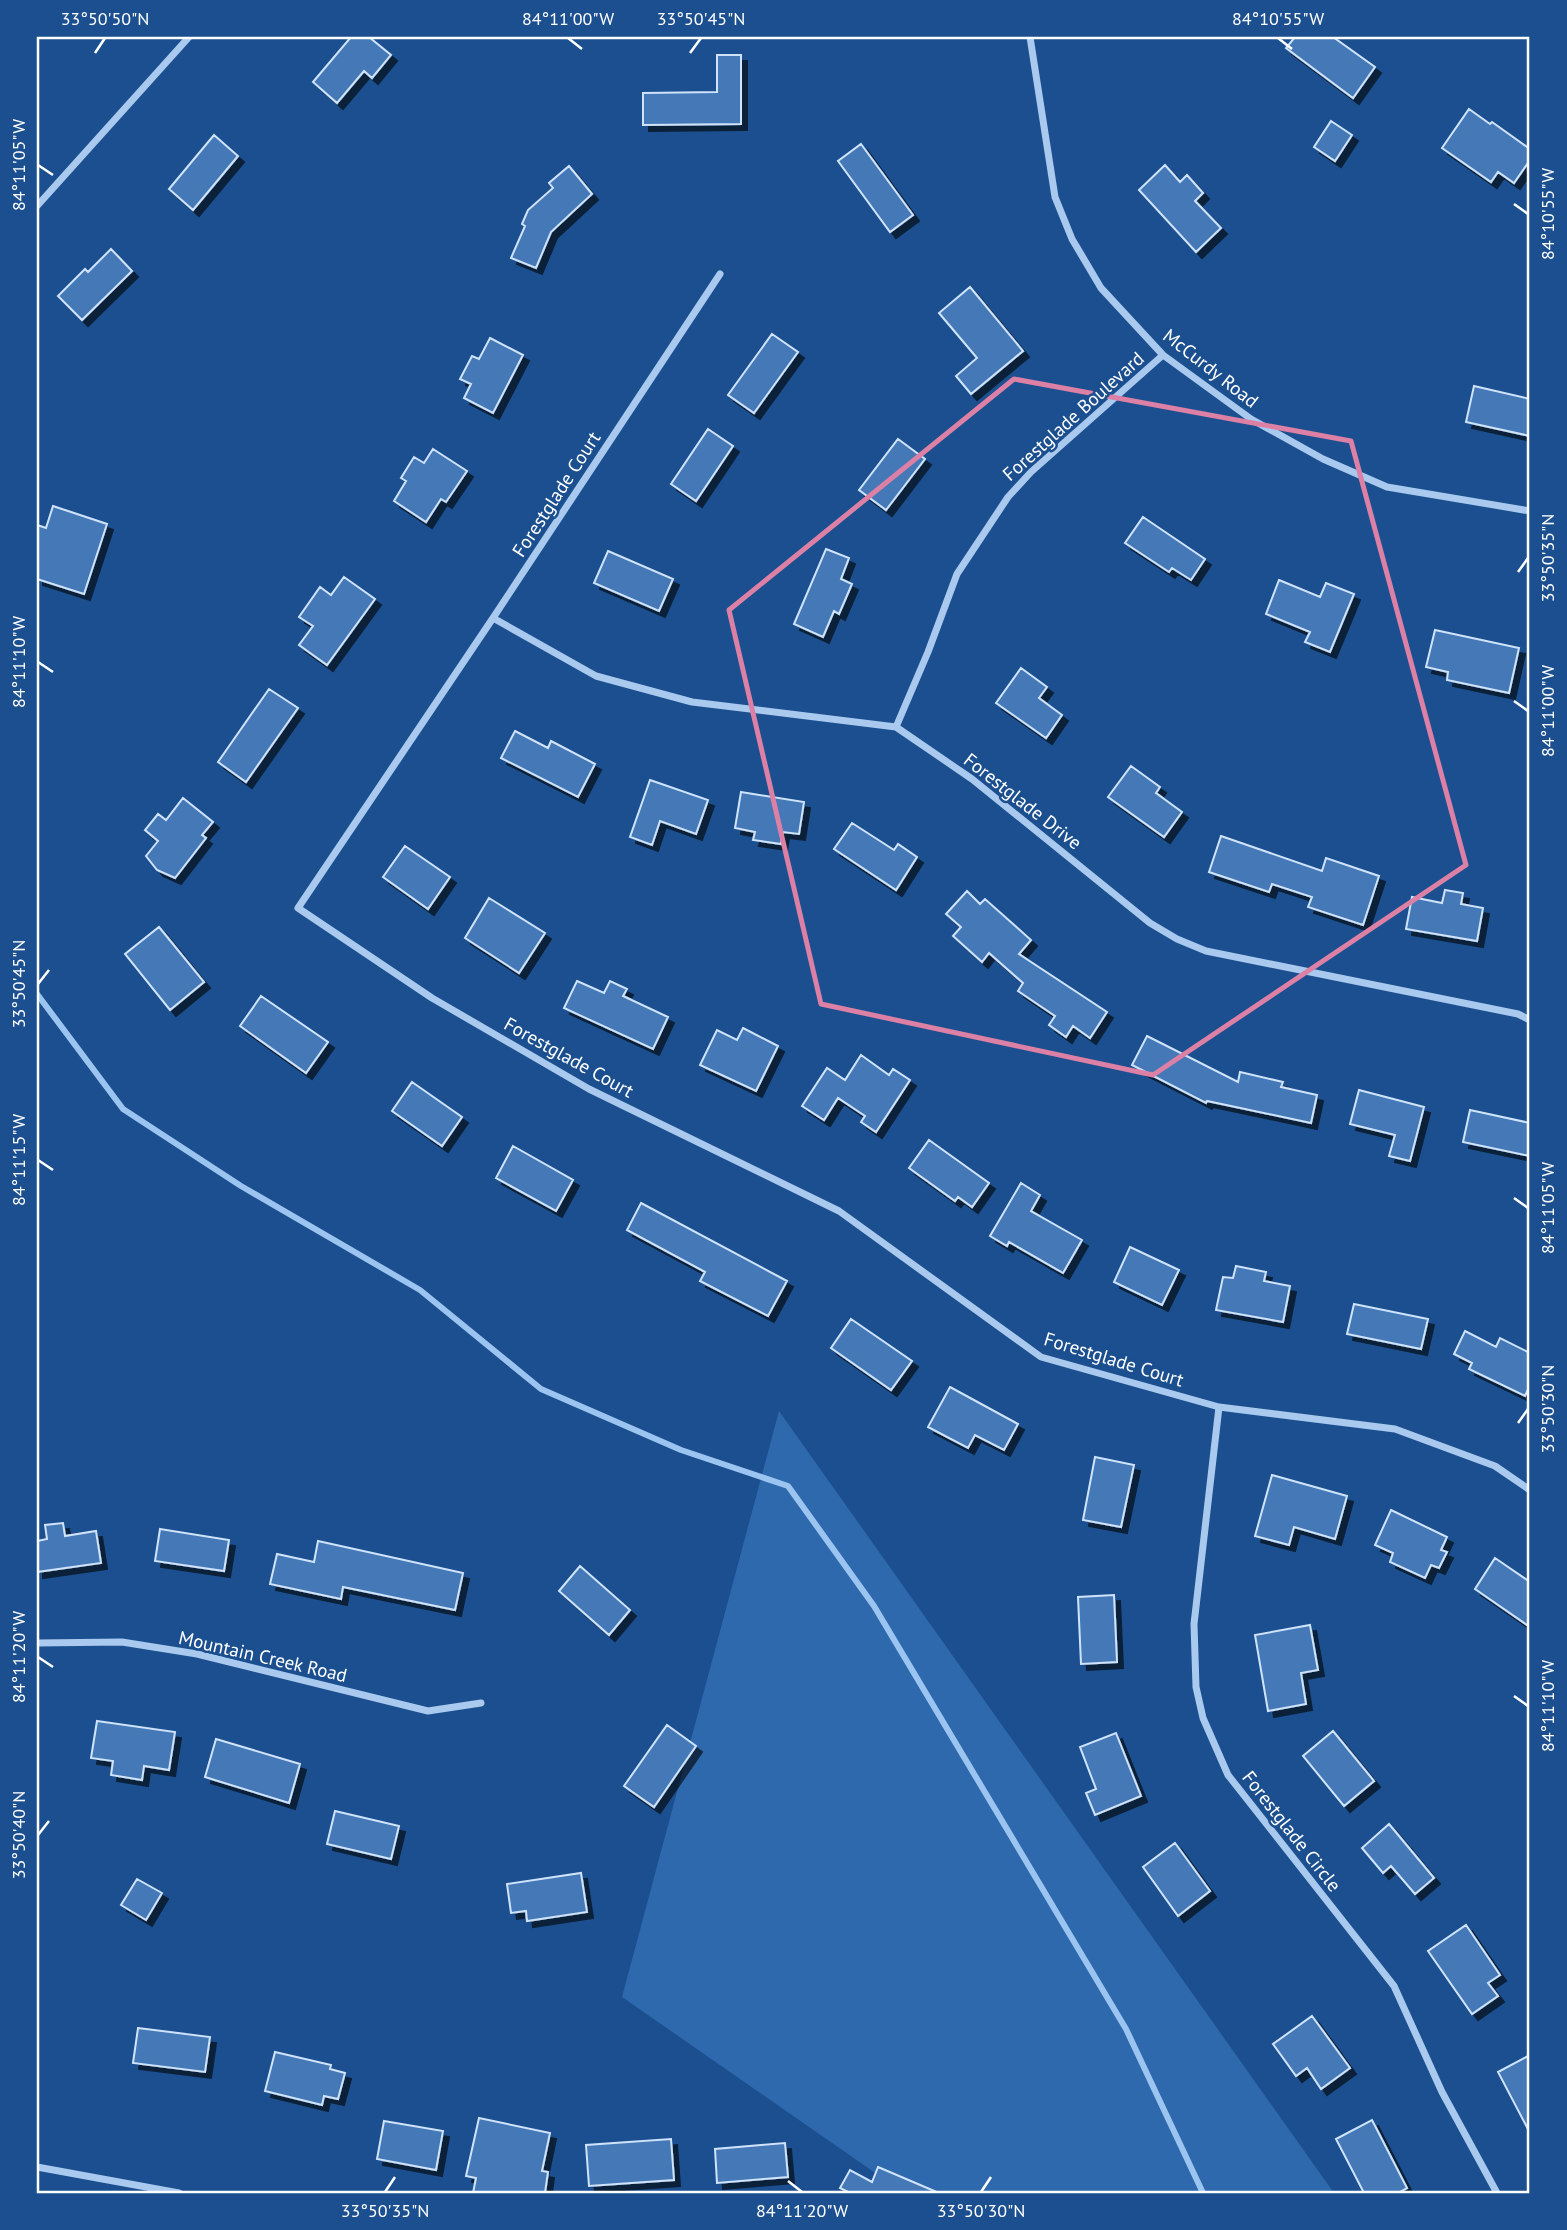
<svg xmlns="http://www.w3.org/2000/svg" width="1567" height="2230" font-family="'PT Sans',sans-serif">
  <defs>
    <filter id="shadow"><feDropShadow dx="6" dy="6" stdDeviation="0" flood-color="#0009"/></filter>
  </defs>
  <rect width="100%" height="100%" fill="#1b4f8f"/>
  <path fill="#2e69ad" d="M779,1411L1334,2193H904L622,1997Z"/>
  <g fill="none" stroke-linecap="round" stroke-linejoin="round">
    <path stroke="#9cc4f0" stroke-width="6" d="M37,994L123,1109L241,1186L420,1290L541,1389L681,1450L788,1486L874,1606L1126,2029L1203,2193"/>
  </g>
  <path fill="#4478b7" stroke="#cfe3fa" stroke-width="2" filter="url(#shadow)" d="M351,37H369L391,55L372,78L364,71L337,103L313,82Z
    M1295,37H1333L1375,67L1353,98L1286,48Z
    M717,55H741V124L643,125V93L717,92Z
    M1469,109L1490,124L1492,122L1530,149V160L1514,183L1498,172L1491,182L1442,148Z
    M1331,121L1352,135L1335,161L1314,147Z
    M214,135L238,156L193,210L169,189Z
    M861,144L913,215L890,232L838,161Z
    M1165,165L1180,182L1187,175L1203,193L1195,201L1221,228L1196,252L1139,190Z
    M569,166L592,194L551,232L536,268L511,258L525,226L522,224L528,210L553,188L549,183Z
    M111,249L132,271L82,320L58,296L85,269L88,272Z
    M970,287L1023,351L971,394L956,376L977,358L939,313Z
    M772,334L798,352L754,413L728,395Z
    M490,338L523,355L493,413L464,398L471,384L460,379L472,356L479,359Z
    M1474,386L1530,399V436L1466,422Z
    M708,429L733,446L696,501L671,484Z
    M898,439L925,459L886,510L859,490Z
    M433,449L467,471L446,502L441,499L426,522L394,501L406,481L401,478L414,457L424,463Z
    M53,506L107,524L84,594L37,579V525L46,528Z
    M1143,517L1205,559L1191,580L1172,568L1169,572L1125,543Z
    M826,549L849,558L841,579L852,584L839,614L834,611L823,637L794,624Z
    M608,551L673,579L659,611L594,583Z
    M344,577L375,599L327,665L299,645L313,626L299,617L320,587L331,595Z
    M1279,580L1320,597L1326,583L1354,594L1330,652L1305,642L1310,632L1266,614Z
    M1435,630L1519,648L1509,693L1447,680L1448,672L1426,667Z
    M1021,668L1047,687L1039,698L1062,715L1046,738L996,703Z
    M269,689L298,708L246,782L218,762Z
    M515,731L548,748L551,741L595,764L578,797L501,758Z
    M1131,766L1160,787L1156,793L1182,812L1164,837L1108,797Z
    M650,780L708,800L696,834L660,821L652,845L630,837Z
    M741,792L804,802L799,834L783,832L781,844L753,840L755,832L735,828Z
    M183,798L213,822L202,835L206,838L175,878L157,870L146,856L158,841L145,830L158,814L166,820Z
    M852,823L894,850L898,844L917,857L896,890L834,849Z
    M1221,836L1322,871L1326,858L1379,876L1363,925L1308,907L1312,897L1272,884L1269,892L1209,872Z
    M405,846L450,877L428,909L383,877Z
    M1445,890L1463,893L1461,904L1483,908L1477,941L1406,929L1412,897L1442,903Z
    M967,891L980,904L985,899L1031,940L1019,954L1107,1012L1090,1038L1073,1026L1066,1037L1049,1025L1055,1016L1018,991L1023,983L989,953L982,962L953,936L961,927L946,914Z
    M489,898L545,933L519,973L465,938Z
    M159,927L204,982L170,1010L125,954Z
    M577,981L604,993L610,981L627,989L623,996L668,1017L653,1049L564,1008Z
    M261,996L328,1042L306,1073L240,1026Z
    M743,1028L778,1046L756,1091L700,1065L717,1030L737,1040Z
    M1147,1036L1238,1082L1240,1072L1283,1082L1281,1087L1317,1095L1311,1123L1207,1101L1206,1103L1132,1065Z
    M861,1055L889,1075L893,1069L910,1080L876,1132L861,1122L865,1116L838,1098L824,1120L802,1106L827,1068L845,1080Z
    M412,1082L462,1117L442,1146L392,1111Z
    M1359,1090L1424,1107L1410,1161L1389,1156L1395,1135L1350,1124Z
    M1470,1110L1530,1123V1156L1463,1142Z
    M929,1140L989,1183L972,1207L958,1197L955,1201L909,1168Z
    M513,1146L573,1180L556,1211L496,1178Z
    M1021,1183L1040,1195L1031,1211L1082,1240L1063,1273L1009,1242L1007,1246L990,1236Z
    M641,1203L787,1281L768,1316L700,1281L705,1272L627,1230Z
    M1130,1247L1179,1270L1162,1305L1114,1282Z
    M1236,1266L1266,1272L1264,1281L1290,1286L1283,1322L1216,1310L1223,1277L1233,1278Z
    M1354,1304L1428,1319L1421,1349L1347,1334Z
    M851,1319L912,1361L891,1390L831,1348Z
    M1465,1331L1496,1347L1500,1338L1530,1353V1385L1525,1396L1469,1369L1472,1363L1454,1354Z
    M950,1387L1018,1424L1004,1450L975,1435L968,1448L928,1427Z
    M1095,1457L1134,1465L1121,1527L1083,1520Z
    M1272,1475L1347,1496L1335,1539L1294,1527L1289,1545L1255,1536Z
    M1391,1510L1447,1537L1441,1550L1447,1552L1439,1568L1431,1565L1425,1578L1390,1562L1393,1553L1375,1545Z
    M63,1523L65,1536L96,1531L101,1563L37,1572V1541L47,1539L45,1525Z
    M160,1529L229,1540L224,1571L155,1561Z
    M318,1541L463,1573L455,1610L343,1587L341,1599L270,1584L277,1554L314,1562Z
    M1495,1558L1530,1582V1627L1475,1589Z
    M580,1566L630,1610L609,1635L559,1591Z
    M1114,1595L1117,1662L1081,1664L1078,1597Z
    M1310,1625L1318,1670L1301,1673L1306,1704L1268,1711L1255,1635Z
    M97,1721L175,1732L169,1770L144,1766L142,1780L111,1775L113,1761L91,1758Z
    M667,1725L696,1746L654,1807L624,1786Z
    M1333,1731L1374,1781L1344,1806L1303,1756Z
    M1116,1733L1141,1796L1095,1815L1086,1793L1096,1789L1080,1747Z
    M216,1739L300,1764L289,1803L205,1777Z
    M335,1811L399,1826L391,1859L327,1844Z
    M1389,1824L1434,1878L1415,1894L1391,1866L1383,1873L1362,1848Z
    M1175,1843L1210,1891L1178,1916L1143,1867Z
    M581,1873L587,1912L527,1921L526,1911L511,1913L507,1884Z
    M137,1879L162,1893L146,1920L121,1905Z
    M1466,1925L1500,1975L1488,1983L1498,1996L1472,2014L1428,1951Z
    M1312,2016L1350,2068L1321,2089L1307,2068L1296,2076L1273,2044Z
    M138,2028L210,2037L205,2072L133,2063Z
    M275,2052L331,2065L330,2069L345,2073L338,2099L324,2096L322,2105L265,2091Z
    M1530,2055V2133L1498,2072Z
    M479,2118L550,2133L542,2171L548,2172L545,2193H473L476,2178L466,2176Z
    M1372,2120L1407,2188L1398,2193H1364L1336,2139Z
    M384,2121L443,2131L436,2170L377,2159Z
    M671,2139L674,2180L589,2186L586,2145Z
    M785,2143L788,2177L717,2183L715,2149Z
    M878,2167L939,2193H850L840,2188L850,2170L872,2182Z"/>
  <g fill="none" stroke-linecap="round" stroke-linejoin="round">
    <path stroke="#a9c9ee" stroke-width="7" d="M1030,37L1055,197L1072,239L1101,288L1163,355L1251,419L1323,459L1387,487L1530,511
      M37,206L189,37
      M720,274L493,618L298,908L432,998L589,1089L839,1211L1041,1357L1219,1407L1395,1429L1495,1466L1530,1490
      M493,618L596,676L692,702L896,727L972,779L1150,923L1177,939L1206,951L1518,1014L1530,1020
      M896,727L928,652L957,574L1008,497L1031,472L1163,355
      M1219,1407L1194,1624L1196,1687L1203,1718L1228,1775L1394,1986L1442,2092L1497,2193
      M37,1643L122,1642L197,1654L428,1711L481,1703
      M37,2167L179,2193"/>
  </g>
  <path fill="none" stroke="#dd80a5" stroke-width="5" stroke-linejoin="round" d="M1014,379L1351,441L1466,865L1153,1075L821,1004L729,610Z"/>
  <path fill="none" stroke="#fff" stroke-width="2.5" d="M568,38L582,49M1278,38L1292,49M95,53L105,38M690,53L701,38M38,165L53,175M1514,204L1528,214M1518,572L1528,558M38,662L53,672M1514,701L1528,711M38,984L49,970M38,1160L53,1170M1514,1198L1528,1208M1518,1423L1528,1409M38,1657L53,1667M1514,1696L1528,1706M38,1835L49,1821M788,2181L802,2192M385,2192L395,2177M981,2192L991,2177"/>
  <g text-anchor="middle" stroke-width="5" stroke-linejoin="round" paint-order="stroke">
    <g font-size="19" fill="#fff" stroke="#1b4f8f">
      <text transform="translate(1211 368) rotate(38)" y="7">McCurdy Road</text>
      <text transform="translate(1073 416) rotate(-42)" y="7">Forestglade Boulevard</text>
      <text transform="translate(556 494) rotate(-57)" y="7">Forestglade Court</text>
      <text transform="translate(1023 801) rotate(38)" y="7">Forestglade Drive</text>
      <text transform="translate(569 1057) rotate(29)" y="7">Forestglade Court</text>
      <text transform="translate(1114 1359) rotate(17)" y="7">Forestglade Court</text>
      <text transform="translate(263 1656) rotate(13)" y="7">Mountain Creek Road</text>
      <text transform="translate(1292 1831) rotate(52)" y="7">Forestglade Circle</text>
    </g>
  </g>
  <rect width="1567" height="2230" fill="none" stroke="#1b4f8f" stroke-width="77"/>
  <rect x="38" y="38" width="1490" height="2154" fill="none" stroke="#fff" stroke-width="2.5"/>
  <g font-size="18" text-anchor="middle" fill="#fff">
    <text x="105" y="25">33°50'50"N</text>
    <text x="568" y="25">84°11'00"W</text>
    <text x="701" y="25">33°50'45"N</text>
    <text x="1278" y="25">84°10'55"W</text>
    <text transform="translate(19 165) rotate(-90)" y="6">84°11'05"W</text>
    <text transform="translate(1548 214) rotate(-90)" y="6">84°10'55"W</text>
    <text transform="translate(1548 558) rotate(-90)" y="6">33°50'35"N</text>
    <text transform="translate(19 662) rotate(-90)" y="6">84°11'10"W</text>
    <text transform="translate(1548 711) rotate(-90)" y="6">84°11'00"W</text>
    <text transform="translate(19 984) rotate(-90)" y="6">33°50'45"N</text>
    <text transform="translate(19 1160) rotate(-90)" y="6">84°11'15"W</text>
    <text transform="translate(1548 1208) rotate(-90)" y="6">84°11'05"W</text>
    <text transform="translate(1548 1409) rotate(-90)" y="6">33°50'30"N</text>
    <text transform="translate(19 1657) rotate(-90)" y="6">84°11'20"W</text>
    <text transform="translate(1548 1706) rotate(-90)" y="6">84°11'10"W</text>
    <text transform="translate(19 1835) rotate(-90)" y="6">33°50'40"N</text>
    <text x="385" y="2217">33°50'35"N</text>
    <text x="802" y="2217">84°11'20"W</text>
    <text x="981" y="2217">33°50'30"N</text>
  </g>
</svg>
